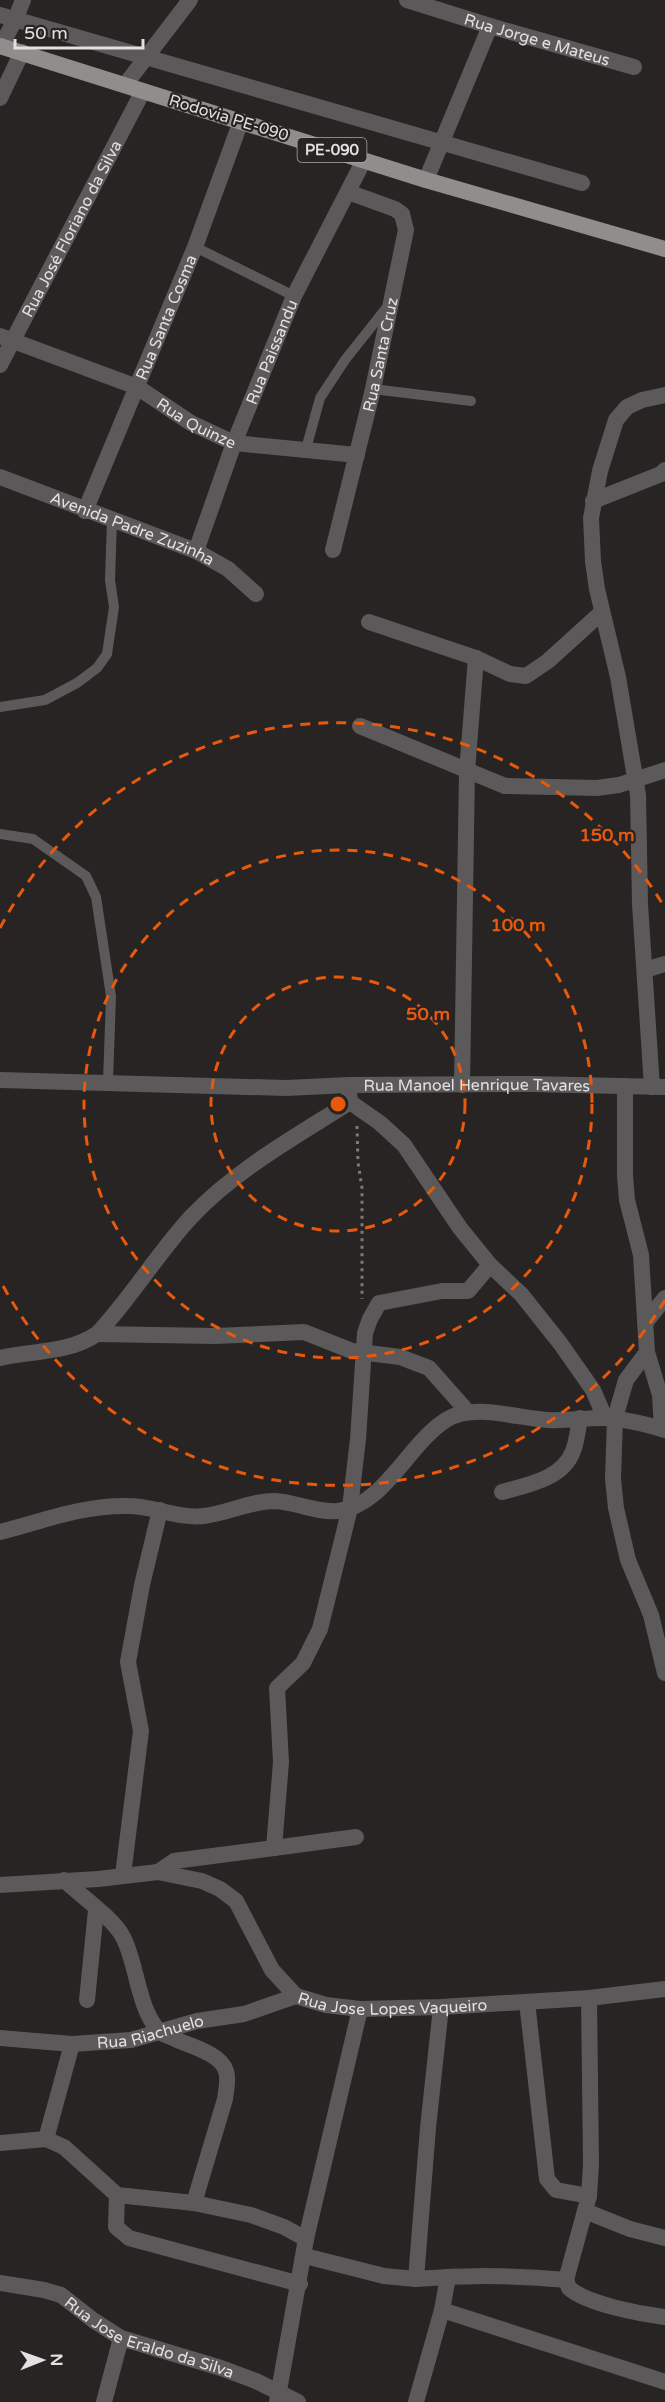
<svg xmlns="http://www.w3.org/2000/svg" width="665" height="2402" font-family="'Varela Round',sans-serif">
  <rect width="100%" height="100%" fill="#272423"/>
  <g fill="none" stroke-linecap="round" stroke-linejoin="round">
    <path stroke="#7d7a79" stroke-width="3" stroke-dasharray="3 4.5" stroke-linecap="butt" d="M357,1126L358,1162L362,1188V1299"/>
    <path stroke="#5b5959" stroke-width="10" d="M195,247L294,296
      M373,389L471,401
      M306,449L320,398L345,360L387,307
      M0,707L45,700L77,683L97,668L107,654L114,607L110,580L112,520
      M0,834L33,839L86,876L96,897L111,996L108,1082"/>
    <g stroke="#5b5959" stroke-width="16">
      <path id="s1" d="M407,0L490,26L634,67"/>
      <path d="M0,15L582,183"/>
      <path d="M1,46L15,20L23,0"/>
      <path d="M125,85L190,0"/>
      <path d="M0,98L22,52"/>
      <path d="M426,180L490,26"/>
      <path id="s2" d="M0,336L137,387L191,423L234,443L357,455"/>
      <path id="s3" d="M0,365L143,91"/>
      <path id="s4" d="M0,477L196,551L228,569L256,594"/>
      <path d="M593,501L661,474L665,470"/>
      <path id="s5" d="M85,511L195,247L241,121"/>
      <path id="s6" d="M333,550L373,389L406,230L402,214L395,209L348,192"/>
      <path id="s7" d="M196,551L234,443L294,296L364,160"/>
      <path d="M369,622L476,658L510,674L526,676L548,661L602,612"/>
      <path d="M360,726L505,786L597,788L619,785L665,770"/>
      <path d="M645,970L665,964"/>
      <path d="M462,1085L467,771L476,658"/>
      <path d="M625,1086V1175L627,1200L641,1255L647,1352L660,1395L662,1429"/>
      <path d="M652,1087L640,904L638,795L618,677L597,589L593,561L591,518L600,471L616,420L627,407L642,400L665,395"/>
      <path d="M349,1093L350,1102L380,1123L404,1145L460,1228L490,1265L521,1294L560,1343L593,1390L605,1418"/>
      <path d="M645,1323L665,1298"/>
      <path d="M97,1334L215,1336L304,1332L352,1351L400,1357L429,1368L468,1412"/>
      <path d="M647,1352L626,1380L615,1418L613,1479L616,1508L628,1560L651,1615L665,1673"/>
      <path d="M0,1358C33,1350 67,1354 97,1334C131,1298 157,1254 191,1217C235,1170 295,1137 350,1102"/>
      <path d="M502,1492C527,1485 563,1479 573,1451C577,1441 578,1429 580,1418"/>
      <path d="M0,1532C43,1521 83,1505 128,1506C154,1506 178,1519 204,1516C229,1513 250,1501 275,1501C296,1502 316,1513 338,1511C384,1506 408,1444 446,1420C474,1402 518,1419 548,1420C566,1421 585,1418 603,1418C623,1418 645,1424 665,1430"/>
      <path d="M274,1848L356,1837"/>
      <path d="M158,1872L174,1861L274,1848L281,1762L277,1688L303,1663L320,1629L350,1508L358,1439L365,1333L370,1319L379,1303L442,1291H468L490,1265"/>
      <path d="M123,1875L141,1731L128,1662L142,1585L160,1510"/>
      <path d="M64,1880C80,1895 114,1919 123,1937C137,1963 138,2011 160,2032C164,2035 172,2037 177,2040C191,2046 221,2054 226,2071C229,2080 226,2090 225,2099L194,2203"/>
      <path id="s8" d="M0,1885L98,1879L158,1872L202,1881L220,1889L236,1901L272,1970L296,1996L326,2005L360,2009L441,2007L589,1998L665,1989"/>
      <path d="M87,2000L96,1910"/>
      <path d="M527,2002L547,2179L556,2190L589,2196"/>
      <path d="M441,2007L428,2128L416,2279C466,2275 516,2275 566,2280L569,2288C587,2304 640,2314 665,2317"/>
      <path id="s9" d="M0,2038L72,2044L131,2040L197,2021L244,2014L296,1996"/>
      <path d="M46,2139L72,2044"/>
      <path d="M0,2143L46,2139L64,2147L117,2195L194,2203L251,2215L284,2227L306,2239"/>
      <path d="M117,2195L116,2227L129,2238L300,2284"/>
      <path d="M585,2211L630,2229L665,2238"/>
      <path d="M305,2256L384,2276L416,2279"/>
      <path d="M566,2280L589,2196L591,2164L589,1998"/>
      <path id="s10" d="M0,2283L44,2290L61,2295L93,2320L121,2338L221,2368L256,2381L298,2402"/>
      <path d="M442,2310L665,2382"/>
      <path d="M104,2402L121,2338"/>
      <path d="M277,2402L306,2239L360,2009"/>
      <path d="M416,2402L442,2310L448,2277"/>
    </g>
    <path stroke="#5b5959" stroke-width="16" id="s11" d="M0,1080L286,1088L349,1085L530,1084L665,1087"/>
    <path stroke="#908d8c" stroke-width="16" d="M0,46L426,180L665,249"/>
  </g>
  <g fill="none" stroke="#e8590c" stroke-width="3" stroke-dasharray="10 8">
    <circle cx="338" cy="1104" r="127"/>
    <circle cx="338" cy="1104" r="254"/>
    <path d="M665 1300A381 381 0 0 1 0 1280M0 928A381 381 0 0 1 665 908"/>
  </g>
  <g text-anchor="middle" stroke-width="4.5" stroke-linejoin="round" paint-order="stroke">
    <rect fill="#272423" stroke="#aaa8a7" stroke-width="1.5" x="297.5" y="138" width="69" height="24" rx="4.5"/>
    <g font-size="15" font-weight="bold" fill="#e2e0e0">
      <text x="332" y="155">PE-090</text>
    </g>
    <g font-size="16" fill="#e2e0e0" stroke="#272423">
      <text dy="6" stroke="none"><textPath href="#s1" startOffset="136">Rua Jorge e Mateus</textPath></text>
      <text transform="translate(229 117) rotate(17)" y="6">Rodovia PE-090</text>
      <text dy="6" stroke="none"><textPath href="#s3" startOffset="154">Rua José Floriano da Silva</textPath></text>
      <text dy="6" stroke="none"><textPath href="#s5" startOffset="210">Rua Santa Cosma</textPath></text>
      <text dy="6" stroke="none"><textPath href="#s7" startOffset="213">Rua Paissandu</textPath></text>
      <text dy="6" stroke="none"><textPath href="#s6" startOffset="201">Rua Santa Cruz</textPath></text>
      <text dy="6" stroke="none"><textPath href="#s2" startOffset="216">Rua Quinze</textPath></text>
      <text dy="6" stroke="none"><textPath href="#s4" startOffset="142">Avenida Padre Zuzinha</textPath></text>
      <text dy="6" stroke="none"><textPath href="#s11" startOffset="477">Rua Manoel Henrique Tavares</textPath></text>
      <text dy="6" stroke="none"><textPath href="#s8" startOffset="454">Rua Jose Lopes Vaqueiro</textPath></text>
      <text dy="6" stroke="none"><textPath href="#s9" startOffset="152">Rua Riachuelo</textPath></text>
      <text dy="6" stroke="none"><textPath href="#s10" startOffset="162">Rua Jose Eraldo da Silva</textPath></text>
    </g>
  </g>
  <circle cx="338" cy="1104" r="9" fill="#e8590c" stroke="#272423" stroke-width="3"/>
  <g font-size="18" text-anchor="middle" font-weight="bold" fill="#e8590c" stroke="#272423" stroke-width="4.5" stroke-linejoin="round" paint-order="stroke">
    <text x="607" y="841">150 m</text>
    <text x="518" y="931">100 m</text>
    <text x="428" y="1020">50 m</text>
  </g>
  <g transform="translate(42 2360) rotate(89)" stroke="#272423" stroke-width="4.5" paint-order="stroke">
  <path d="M0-4.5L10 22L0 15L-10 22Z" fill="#e2e0e0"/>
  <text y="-9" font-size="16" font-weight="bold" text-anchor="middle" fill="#e2e0e0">N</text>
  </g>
  <path d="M15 39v9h128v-9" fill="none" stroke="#e2e0e0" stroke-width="3"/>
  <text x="24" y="39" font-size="18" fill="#e2e0e0" stroke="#272423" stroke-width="4.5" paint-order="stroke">50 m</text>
</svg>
